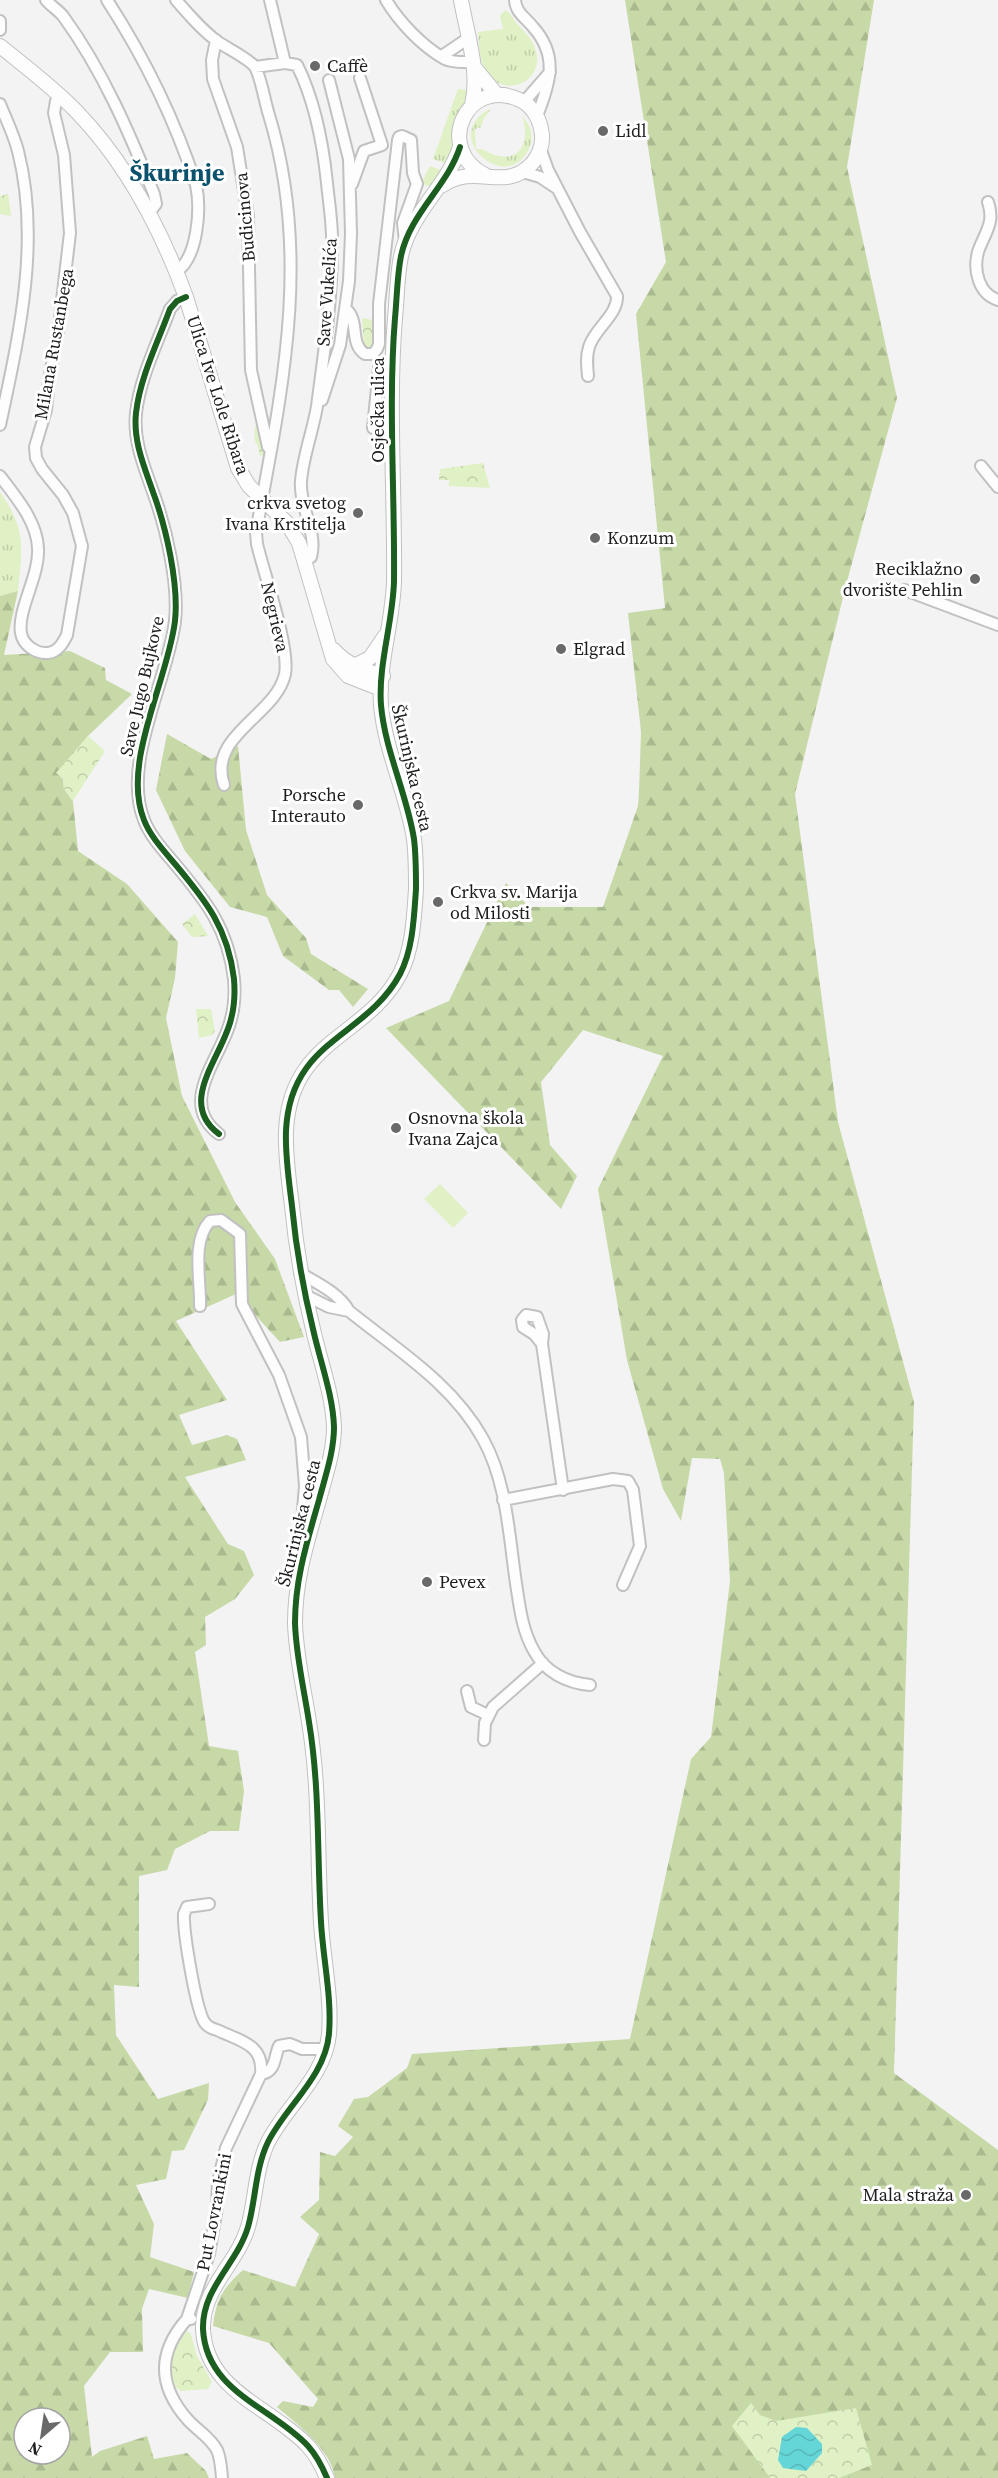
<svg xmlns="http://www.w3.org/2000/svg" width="998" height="2478" font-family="'Source Serif 4',serif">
  <defs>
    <pattern id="grass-tufts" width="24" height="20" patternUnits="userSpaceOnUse" patternTransform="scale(1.5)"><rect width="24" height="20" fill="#dff1c5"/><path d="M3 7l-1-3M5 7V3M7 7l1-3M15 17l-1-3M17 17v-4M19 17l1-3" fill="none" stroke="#bfcea9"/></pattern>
    <pattern id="forest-firs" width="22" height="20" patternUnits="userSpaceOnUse" patternTransform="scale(1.5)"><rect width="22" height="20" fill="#c6d9a7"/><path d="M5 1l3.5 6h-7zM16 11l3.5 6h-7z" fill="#aaba8f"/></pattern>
    <pattern id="park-crowns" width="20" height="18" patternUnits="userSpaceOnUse" patternTransform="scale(1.5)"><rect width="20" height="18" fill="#dff1c5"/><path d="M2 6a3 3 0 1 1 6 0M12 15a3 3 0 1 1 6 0" fill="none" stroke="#bfcea9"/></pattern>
    <pattern id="water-waves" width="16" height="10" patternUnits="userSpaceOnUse" patternTransform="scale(1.5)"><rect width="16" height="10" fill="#64d6d8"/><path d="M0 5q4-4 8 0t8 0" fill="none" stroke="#56b7b9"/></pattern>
  </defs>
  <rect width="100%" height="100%" fill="#f3f3f3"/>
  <path fill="url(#grass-tufts)" d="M505,10C512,14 513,20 519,26C567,71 507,106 487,72C479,60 479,46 478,32L503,29L500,16Z
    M458,89L468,90C467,104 456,112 453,125C451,139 453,151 450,165L433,159Z
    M492,108L484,118L481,127L475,129L476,149C487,148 489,155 499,156C525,161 529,135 522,116C530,124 534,135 530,146C510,199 435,135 492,108Z
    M430,166L445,172L433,185L426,186L422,182Z
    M0,492C27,530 22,548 18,591L0,596Z"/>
  <path fill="url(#forest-firs)" fill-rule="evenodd" d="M625,0H874L847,167L897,398L846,585L795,794L838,1122L914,1402L894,2073L998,2150V2478H335C331,2449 298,2425 277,2407L283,2401L313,2407L318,2399L269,2343L213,2326C216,2299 223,2288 243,2270L295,2287L319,2234L300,2217L319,2200L320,2152L335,2156L353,2137L338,2126L354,2099L368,2097L407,2068L412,2054L630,2039L691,1759L711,1737L730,1581L724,1473L720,1459L692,1458L681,1521L663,1489L627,1360L598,1189L663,1056L583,1030L541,1082L550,1145L577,1176L561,1209L386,1028L449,1001L506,883L529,907H603L638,806L639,792L641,732L628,613L665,608L636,314L666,262Z
    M18,591L4,655L70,651L105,668L106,680L132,694L88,736L57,773L63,779L64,789L73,801L78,851L127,884L178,942L175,978L166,1018L182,1096L235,1202L275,1259L304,1337L280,1342L236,1294L176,1321L227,1400L179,1415L192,1445L227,1435L237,1439L246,1460L185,1477L228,1544L244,1551L254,1575L235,1599L205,1617L206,1645L195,1652L209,1746L238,1751L244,1791L239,1831H210L175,1849L167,1870L139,1876V1987L114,1985L116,2035L158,2099L209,2083L208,2100L184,2150L172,2151L166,2179L136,2185L154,2224L150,2257L194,2272L188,2298L149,2289L142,2309L143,2352H110L84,2386L92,2457L100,2451L147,2436L154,2459L187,2453L206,2471L209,2478H0V596ZM24,2418H60V2454H24Z
    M167,734L211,759L238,746L246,830L267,895L306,938L311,954L368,989L353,1007L339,990H329L283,956L267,917L230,907L185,851L156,790Z"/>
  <path fill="url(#park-crowns)" d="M8,194L11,216L0,214V196Z
    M362,318L377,321L375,341L372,348L364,346Z
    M256,424H261L265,455L260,456C258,437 251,446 256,424Z
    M483,463L490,488L449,486V480H439L440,469Z
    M88,736L105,751L73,801L64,789L63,778L56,773Z
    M195,914L208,936L192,937L182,924Z
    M196,1009H211L215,1031L212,1035L199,1038Z
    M181,2331L189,2332L191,2335L197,2356L212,2382L208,2389L181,2391L176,2388L169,2377L170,2353Z
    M751,2403L760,2415L776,2421L856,2408L872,2465L839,2478H770L732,2426Z"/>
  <path fill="#dff1c5" d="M440,1184L468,1213L453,1228L424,1199Z"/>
  <path fill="url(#water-waves)" d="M796,2427L807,2428L822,2444V2453L806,2471L783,2468L778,2460L782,2437Z"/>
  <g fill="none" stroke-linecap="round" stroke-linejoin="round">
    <g stroke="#c1c1c1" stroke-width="14">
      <path id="street" d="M46,0C51,6 58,10 63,16C103,71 129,132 154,194L156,204L149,213
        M107,0C144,57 175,120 196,185C201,208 198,257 177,271
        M176,0C189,15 202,30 218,42C227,48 249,59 255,67C261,77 265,103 269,115C312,256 282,391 256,532L257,544C264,574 290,647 285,674C276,716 207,735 224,785
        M270,0L285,63
        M386,0C399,22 423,47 445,59C453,63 464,62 473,62
        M515,0C516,13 525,17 533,27C559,56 550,83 537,116
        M0,21V30
        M216,40L212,60L213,79L237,147L248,216L251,370L268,447
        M442,56L467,39
        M255,67L285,63L297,65C315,101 323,144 327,183C329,204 333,226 332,247C332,300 324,353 317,406C313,431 303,456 301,481C299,507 318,532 311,557L305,560
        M524,102L550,72
        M0,104C6,119 14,135 18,151C41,241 19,336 0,425
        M540,148L548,170L580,232L617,296C618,315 594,329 589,347C586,357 587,365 588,376
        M523,172L540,177L555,187
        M352,184L364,151L382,145L360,78
        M988,202C990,208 991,215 990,221C988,232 981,242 978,252C973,271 979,294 998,300
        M186,297L177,301L170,309C158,342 140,377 136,413C133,441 144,466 153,492C166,527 179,584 175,621C168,680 121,763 144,820C150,836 164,851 175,864C206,901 228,928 234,979C235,991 234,1008 231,1019C223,1056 176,1102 219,1134
        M346,309C360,321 349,344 365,354H373L377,349L379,344V304L398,140L399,137L402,136L411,140L413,173L417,184L403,223L405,241
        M379,368L373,428L386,429
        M322,400L340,345L349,281L351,234L349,159L329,80
        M981,466L998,487
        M0,476C15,496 37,521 38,548C40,575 17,610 21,633C23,645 36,654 48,653C58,652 63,643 67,635L82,546L73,513L63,495L42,469L36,458L35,447L46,410L49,380L59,326L70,233L64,155L54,113L56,101L60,96
        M905,590L998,625
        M300,1273C317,1283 339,1293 349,1311C396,1349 453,1384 483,1439C508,1484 509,1540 517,1590C520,1610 523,1632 534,1651C545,1672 567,1683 590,1685
        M305,1295L329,1307L349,1311
        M200,1306C201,1281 191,1241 210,1221L221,1220L240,1234L242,1304L279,1375L301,1437L305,1486L302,1521L310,1528
        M542,1344L534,1334L523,1327L522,1320L526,1315L537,1317L543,1334L542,1344L563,1490
        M503,1500L613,1479L628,1481L633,1490L640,1546L623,1585
        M467,1691L471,1707L488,1715
        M484,1740L485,1723L493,1707L543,1663
        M261,2074C276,2072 274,2057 279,2046L290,2044L302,2049H326
        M187,2319L209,2254L217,2208L218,2182L226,2148L261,2074C264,2044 240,2041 217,2030C213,2029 208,2027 205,2023C196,2011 183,1931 184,1914L187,1907L209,1904
        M191,2319H187C157,2353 158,2386 188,2420C198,2431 210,2437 217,2450C221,2459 221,2468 222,2478"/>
    </g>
    <g stroke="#c1c1c1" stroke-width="16">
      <path id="secondary" d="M461,0C467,34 480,71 472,105
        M0,46C26,67 54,88 77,112C127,164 161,229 186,297L238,468L249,486L287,523L299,543L333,659L348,676L381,689
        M474,67L497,95
        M443,185C474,164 501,189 526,169C538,160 545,144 541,129C539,117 531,105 520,100C467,75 432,150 487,176
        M334,650C347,665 364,670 383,676
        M354,666L370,658L385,636
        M327,2478C322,2466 317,2456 308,2446C272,2407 206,2392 203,2329C202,2288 237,2264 248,2227C256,2199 255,2169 268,2142C286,2106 325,2077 329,2034C332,1997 323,1959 321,1922C317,1855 320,1788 309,1722C304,1689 296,1656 295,1623C295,1579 307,1542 319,1500C325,1477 334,1452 334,1427C333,1395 320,1361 313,1329C303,1288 296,1248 292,1206C289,1181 285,1156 286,1131C290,1039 366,1038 400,974C413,949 414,917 416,889C416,873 416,855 414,839C407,794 385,751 381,705C378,664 393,622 394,581C395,493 388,405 395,318C397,298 397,276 401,256C410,213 447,187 460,147"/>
    </g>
    <use href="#street" stroke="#fdfdfd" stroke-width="10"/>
    <use href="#secondary" stroke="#fdfdfd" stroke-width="14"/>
    <g stroke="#fff" stroke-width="10">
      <path id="cycleway" d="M186,297L177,301L170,309C158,342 140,377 136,413C133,441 144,466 153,492C166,527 179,584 175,621C168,680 121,763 144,820C150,836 164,851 175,864C206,901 228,928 234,979C235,991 234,1008 231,1019C223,1056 176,1102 219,1134
        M327,2478C322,2466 317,2456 308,2446C272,2407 206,2392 203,2329C202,2288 237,2264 248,2227C256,2199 255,2169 268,2142C286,2106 325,2077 329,2034C332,1997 323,1959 321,1922C317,1855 320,1788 309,1722C304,1689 296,1656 295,1623C295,1579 307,1542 319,1500C325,1477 334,1452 334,1427C333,1395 320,1361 313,1329C303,1288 296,1248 292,1206C289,1181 285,1156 286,1131C290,1039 366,1038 400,974C413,949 414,917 416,889C416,873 416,855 414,839C407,794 385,751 381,705C378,664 393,622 394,581C395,493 388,405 395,318C397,298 397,276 401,256C410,213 447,187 460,147"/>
    </g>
    <use href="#cycleway" stroke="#1b5e20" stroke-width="6"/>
  </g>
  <g fill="#696969" stroke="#fff" stroke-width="2">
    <circle cx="315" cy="66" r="6"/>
    <circle cx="603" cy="131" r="6"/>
    <circle cx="358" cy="513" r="6"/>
    <circle cx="595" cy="538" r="6"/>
    <circle cx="975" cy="579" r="6"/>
    <circle cx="561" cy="649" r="6"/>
    <circle cx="358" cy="805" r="6"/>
    <circle cx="438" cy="902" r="6"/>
    <circle cx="396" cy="1128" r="6"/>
    <circle cx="427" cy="1582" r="6"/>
    <circle cx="966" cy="2195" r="6"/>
  </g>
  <g text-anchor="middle" stroke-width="6" stroke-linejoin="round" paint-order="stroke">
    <g font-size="18" fill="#1e1e1f" stroke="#fff" text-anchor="start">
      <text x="327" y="72">Caffè</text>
      <text x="615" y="137">Lidl</text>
      <text x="346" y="509" text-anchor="end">crkva svetog<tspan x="346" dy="21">Ivana Krstitelja</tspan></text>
      <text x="607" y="544">Konzum</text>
      <text x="963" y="575" text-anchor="end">Reciklažno<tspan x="963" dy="21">dvorište Pehlin</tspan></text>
      <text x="573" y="655">Elgrad</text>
      <text x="346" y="801" text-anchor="end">Porsche<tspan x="346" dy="21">Interauto</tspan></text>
      <text x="450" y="898">Crkva sv. Marija<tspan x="450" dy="21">od Milosti</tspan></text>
      <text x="408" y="1124">Osnovna škola<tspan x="408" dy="21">Ivana Zajca</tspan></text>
      <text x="439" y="1588">Pevex</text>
      <text x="954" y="2201" text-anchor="end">Mala straža</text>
    </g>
    <g font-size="18" fill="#1e1e1f" stroke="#fff">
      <text transform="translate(245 217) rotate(-95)" y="6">Budicinova</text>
      <text transform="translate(327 292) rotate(-86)" y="6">Save Vukelića</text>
      <text transform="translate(54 344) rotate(-80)" y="6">Milana Rustanbega</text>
      <text transform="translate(218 395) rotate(72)" y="6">Ulica Ive Lole Ribara</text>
      <text transform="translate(378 410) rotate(-90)" y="6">Osječka ulica</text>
      <text transform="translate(275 617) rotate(77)" y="6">Negrieva</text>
      <text transform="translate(142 686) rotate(-77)" y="6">Save Jugo Bujkove</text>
      <text transform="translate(412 768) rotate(77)" y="6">Škurinjska cesta</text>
      <text transform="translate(299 1523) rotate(-76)" y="6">Škurinjska cesta</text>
      <text transform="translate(214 2212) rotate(-79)" y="6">Put Lovrankini</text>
    </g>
    <g font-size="24" font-weight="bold" fill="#0a516e" stroke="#fff">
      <text x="177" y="181">Škurinje</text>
    </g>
  </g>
  <g transform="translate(42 2436) rotate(209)"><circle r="28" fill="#ffffff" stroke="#a5a5a5" stroke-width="1.5"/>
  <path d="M0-4.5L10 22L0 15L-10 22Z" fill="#696969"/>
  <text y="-9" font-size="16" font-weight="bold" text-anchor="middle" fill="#1e1e1f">N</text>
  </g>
</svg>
